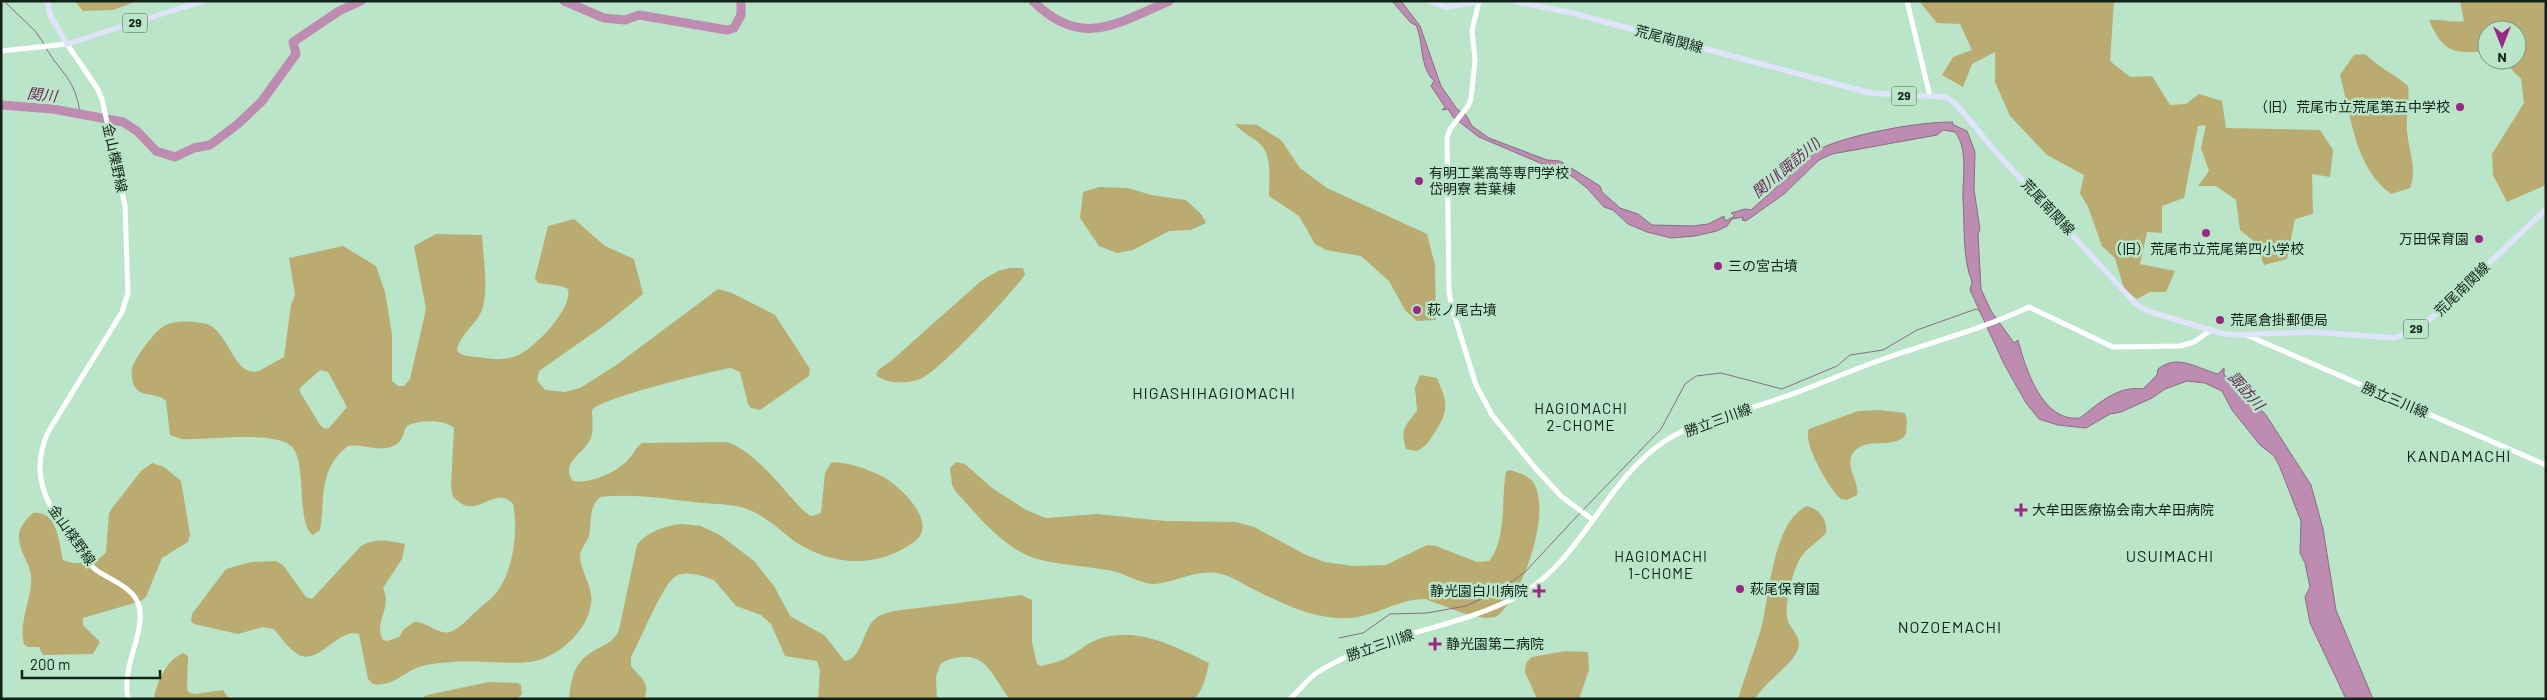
<svg xmlns="http://www.w3.org/2000/svg" width="2547" height="700" font-family="Barlow,'Noto Sans JP',sans-serif">
  <rect width="100%" height="100%" fill="#bae5c8"/>
  <path fill="#baab70" fill-rule="evenodd" d="M75,1H137L113,10L83,11Z
    M1919,1H2114L2110,61L2130,77L2152,76L2170,105L2186,104L2199,94L2222,101L2226,128L2320,130L2333,150L2330,177L2312,174L2313,214L2295,219L2287,259L2264,265L2255,242L2240,230L2236,200L2216,186H2198L2209,171L2201,148L2206,125L2198,126L2184,198L2162,206V233L2147,232L2140,264L2175,271L2166,292H2150L2137,299L2124,289L2115,258L2102,246L2088,207L2080,193L2084,175L2047,155L2010,116L1995,82V52L1972,64L1963,87L1942,75L1953,57L1972,50L1960,24L1937,23Z
    M2460,1H2546V185L2507,202L2493,175L2492,154L2524,103L2521,79L2502,60H2517V30H2487V51C2454,54 2443,53 2429,20C2441,19 2452,23 2464,21Z
    M2365,54C2378,67 2394,74 2408,86C2410,101 2406,115 2407,130C2408,151 2418,167 2410,188L2391,194C2355,168 2351,116 2340,75L2354,55Z
    M1235,124L1257,125L1281,140L1300,168L1327,188L1427,234L1435,265L1436,320L1417,321L1405,310L1389,281L1361,256L1326,250L1315,244L1299,216L1269,196C1269,181 1272,158 1262,146C1256,138 1244,135 1235,124Z
    M1099,187L1128,188L1151,195L1186,200L1202,215L1206,223L1191,230L1169,231L1133,250L1117,253L1099,246L1080,218L1083,192Z
    M574,219L605,246L634,259L643,294L606,324L539,371L537,380L545,390L565,392L580,388L615,366L718,289L732,293L775,315L810,369L809,376L760,410L751,408L748,404L740,372L731,368C711,371 601,398 592,410C592,418 594,429 591,438C585,453 559,463 573,481C590,484 615,473 627,461C633,455 636,447 642,443L726,442C748,447 775,479 789,495C796,502 803,513 812,516L821,513L825,473L831,463C843,460 874,471 885,478C903,489 939,524 914,542C877,569 831,566 794,541C780,530 764,515 747,509C733,504 716,504 702,503C669,499 634,493 600,497C588,508 592,523 589,536C586,544 580,549 580,557C581,570 589,581 591,594C595,623 563,655 535,661C508,666 479,659 451,662C440,663 425,664 414,669C400,676 390,687 373,684L368,679L359,634C339,627 319,665 299,655C289,649 281,638 274,629L263,627L238,634L194,624L191,621L192,614L226,569L251,562L276,561L283,565L306,597L312,599L361,546C375,537 390,541 405,544L402,559L383,588C384,591 386,596 386,600C386,613 375,627 383,640L387,641L399,637L404,629L414,622C427,621 437,635 450,632C459,629 467,620 474,613C483,605 495,597 501,586C514,564 518,529 513,504C498,487 484,509 467,506C462,505 458,501 453,497L451,486L454,428C445,419 418,420 407,426C404,430 404,436 400,441C387,456 365,443 348,446C317,470 326,498 320,530L313,535C296,524 307,467 293,448C279,429 204,441 181,439L170,435L166,401C158,392 141,398 135,387C132,383 131,374 132,369C134,358 155,331 164,326C173,320 192,321 202,323C229,325 232,379 259,371L284,357L291,305L295,295L289,258L343,246L376,266L385,292L392,334V381L398,386H404L410,379L426,309L414,246L436,234L482,235C483,255 489,291 482,310C476,325 460,334 457,350C461,357 470,356 478,357C491,359 503,361 516,356C533,350 573,309 568,289L561,286L538,283L535,278L548,226ZM320,370L328,372L347,407L329,428L325,429L320,425L300,392V388Z
    M1010,268H1023L1025,275C1011,294 939,372 920,379C908,384 885,384 876,375L878,370L891,361L981,281L998,271Z
    M1420,375L1437,378C1447,402 1450,409 1435,432C1429,441 1427,446 1417,451L1406,449C1400,429 1405,426 1417,411L1415,388Z
    M1879,410L1905,413L1907,421L1906,434C1895,451 1866,435 1853,453C1844,466 1860,482 1857,495L1847,500L1841,499C1830,490 1802,443 1809,429L1858,411Z
    M956,462L965,464L992,488L1026,510L1046,518L1097,514L1165,521L1236,522L1254,527L1306,555L1325,562L1353,566L1386,565L1427,545L1436,546L1477,562L1489,561C1507,540 1501,497 1506,472L1509,470C1517,472 1528,475 1533,482C1553,511 1522,598 1496,617L1485,618L1463,613L1425,599C1394,599 1372,621 1337,618C1307,616 1282,603 1255,590C1244,585 1234,577 1221,574C1197,568 1178,582 1155,584C1139,584 1123,572 1108,570C1084,566 1060,565 1037,559C1004,549 978,516 956,492L952,485L950,468Z
    M152,463L164,467L181,481L190,534L188,542L162,558L146,597L141,601L83,618V625L100,642L93,654L43,655L39,647H28L24,644C18,621 33,598 31,575C29,561 18,551 19,535C20,526 26,519 33,513C58,510 59,544 63,560C74,566 99,563 106,552L109,513L113,507L141,471Z
    M1807,506C1820,509 1828,521 1826,533C1818,542 1808,547 1801,557C1793,569 1783,608 1788,621C1792,631 1802,637 1798,649C1793,665 1766,680 1755,699H1738C1745,676 1754,652 1761,629C1770,596 1772,522 1807,506Z
    M682,524L701,526L720,535L754,561L774,586L790,616L824,635L845,661C863,658 863,628 875,619C880,614 887,613 894,611L1021,595L1032,600V642L1037,664L1041,666C1050,664 1062,661 1070,656C1079,651 1086,644 1096,640C1136,625 1173,646 1209,663C1206,675 1204,690 1194,699H1010C995,682 988,654 962,657C953,658 946,659 940,665L936,677L937,699H818L820,671L817,661L785,656L771,624L761,615L736,606L714,580C703,576 687,570 676,576C663,583 640,641 631,657V666C640,678 651,682 644,699H569C571,681 573,665 589,654C601,645 612,645 619,630L637,545C646,532 667,525 682,524Z
    M1565,651L1588,652L1589,670L1579,699H1537L1525,672L1526,663L1532,657Z
    M183,653L188,656L187,690L190,693L195,694L223,690L229,699H154C157,681 166,661 183,653Z
    M489,682L518,683L521,685L522,694L517,699H421L427,695Z"/>
  <path fill="#be8bb1" stroke="#8a6c83" d="M1392,1H1401L1420,26L1441,86L1457,109L1466,115L1472,126L1489,138L1547,160L1560,161L1600,186L1602,192L1620,208L1638,214L1652,225L1693,226L1708,224L1724,216L1725,221L1735,216L1731,213L1745,209L1751,210L1819,149C1852,134 1916,122 1953,122L1952,124L1967,131L1975,152L1974,189L1980,230L1978,234L1981,289L1991,311L2014,343L2018,340C2025,367 2042,423 2080,418C2098,404 2118,385 2143,389L2157,375L2158,369C2178,353 2198,369 2218,374L2224,368V375L2235,382L2266,415L2311,485L2323,529L2336,610L2373,699H2346L2310,623L2305,597L2310,587L2305,563L2300,553L2301,521L2279,465L2274,456L2260,445L2232,410L2222,391L2205,383L2187,381L2165,389L2152,398L2121,412L2110,414L2086,428L2058,425L2039,419L2026,403L2004,364L1970,290L1972,282C1962,257 1965,226 1963,200C1962,179 1969,150 1955,132L1943,130L1937,135L1832,154L1819,160L1784,194L1746,221L1742,220L1743,217L1732,219L1727,226L1717,231L1695,236L1671,238L1647,232L1628,224L1613,210L1604,207L1587,188L1573,177L1479,137L1453,117L1448,109L1442,110L1445,107L1431,86L1434,81C1419,66 1424,43 1416,25L1411,23Z"/>
  <g fill="none" stroke-linecap="round" stroke-linejoin="round">
    <path stroke="#8a6c83" stroke-width="1" d="M4,1L36,32L44,44
      M46,48C62,75 75,78 80,113
      M1583,510L1661,429L1685,384L1696,376L1721,373L1782,389L1837,366L1850,355L1883,350L1917,330L1976,309L1980,311
      M1339,638L1363,633L1390,614L1427,613L1466,606L1498,591L1525,572L1580,513"/>
    <path stroke="#be8bb1" stroke-width="9" d="M564,1L604,18L625,20L639,15L727,30L734,28L741,15V1
      M1033,1C1081,49 1116,24 1169,1
      M1,105L53,109L123,122L137,131L156,151L175,157L194,148L210,145L238,124L262,101L296,54L293,42L339,11L361,1"/>
    <path stroke="#fff" stroke-width="5" d="M1479,1L1472,31L1475,60L1471,99L1468,106L1450,129L1447,138L1449,292L1452,308L1476,385L1492,415L1536,469L1561,496L1593,520
      M1907,1L1930,96
      M1,51L67,44L97,88L102,99L125,206L128,293L122,312L48,432C29,475 46,502 70,537C78,548 85,561 96,570C110,580 134,587 139,606C146,633 121,665 128,699
      M2244,334L2546,465
      M1290,699C1300,690 1307,679 1318,672C1379,633 1455,630 1518,596C1583,560 1604,481 1665,441C1698,419 1742,412 1778,399C1811,388 1842,374 1875,362C1926,343 1979,331 2029,307L2113,347L2180,346L2194,342L2211,330"/>
    <path stroke="#dfe4fc" stroke-width="5.5" d="M47,1L51,17L67,44L203,1
      M1430,1L1445,7L1481,1
      M1513,1L1572,13L1870,93L1945,97L1956,104L1995,151L2133,301L2140,307L2151,312L2220,333L2235,335L2313,332L2395,338L2425,324L2546,209"/>
  </g>
  <g fill="#9a2886" stroke="#bae5c8" stroke-width="2">
    <circle cx="2460" cy="107" r="5"/>
    <circle cx="1419" cy="181" r="5"/>
    <circle cx="2206" cy="233" r="5"/>
    <circle cx="2479" cy="239" r="5"/>
    <circle cx="1718" cy="266" r="5"/>
    <circle cx="1417" cy="310" r="5"/>
    <circle cx="2220" cy="320" r="5"/>
    <path d="M2018.5 502.5h5v5h5v5h-5v5h-5v-5h-5v-5h5z"/>
    <circle cx="1740" cy="589" r="5"/>
    <path d="M1536.5 583.5h5v5h5v5h-5v5h-5v-5h-5v-5h5z"/>
    <path d="M1432.5 636.5h5v5h5v5h-5v5h-5v-5h-5v-5h5z"/>
  </g>
  <g text-anchor="middle" stroke-width="5" stroke-linejoin="round" paint-order="stroke">
    <g fill="#bae5c8" stroke="#445c4d" stroke-width="1">
      <rect x="122.5" y="13.5" width="25" height="19" rx="4"/>
      <rect x="1891.5" y="86.5" width="25" height="19" rx="4"/>
      <rect x="2403.5" y="319.5" width="25" height="19" rx="4"/>
    </g>
    <g font-size="12" font-weight="bold" fill="#112218">
      <text x="135" y="27">29</text>
      <text x="1904" y="100">29</text>
      <text x="2416" y="333">29</text>
    </g>
    <g font-size="14" fill="#112218" stroke="#bae5c8">
      <text transform="translate(1669 39) rotate(15)" y="5">荒尾南関線</text>
      <text transform="translate(115 158) rotate(78)" y="5">金山櫟野線</text>
      <text transform="translate(2048 207) rotate(47)" y="5">荒尾南関線</text>
      <text transform="translate(2462 289) rotate(-44)" y="5">荒尾南関線</text>
      <text transform="translate(2395 400) rotate(23)" y="5">勝立三川線</text>
      <text transform="translate(1718 420) rotate(-20)" y="5">勝立三川線</text>
      <text transform="translate(72 535) rotate(55)" y="5">金山檪野線</text>
      <text transform="translate(1380 645) rotate(-19)" y="5">勝立三川線</text>
    </g>
    <g font-size="14" fill="#112218" stroke="#bae5c8" text-anchor="start">
      <text x="2450" y="112" text-anchor="end">（旧）荒尾市立荒尾第五中学校</text>
      <text x="1429" y="178">有明工業高等専門学校<tspan x="1429" dy="16">岱明寮 若葉棟</tspan></text>
      <text x="2469" y="244" text-anchor="end">万田保育園</text>
      <text x="2206" y="254" text-anchor="middle">（旧）荒尾市立荒尾第四小学校</text>
      <text x="1728" y="271">三の宮古墳</text>
      <text x="1427" y="315">萩ノ尾古墳</text>
      <text x="2230" y="325">荒尾倉掛郵便局</text>
      <text x="2032" y="515">大牟田医療協会南大牟田病院</text>
      <text x="1750" y="594">萩尾保育園</text>
      <text x="1528" y="596" text-anchor="end">静光園白川病院</text>
      <text x="1446" y="649">静光園第二病院</text>
    </g>
    <g font-size="15" font-style="italic" fill="#682a5c" stroke="#bae5c8">
      <text transform="translate(42 95) rotate(6)" y="5">関川</text>
      <text transform="translate(1786 168) rotate(-40)" y="5">関川(諏訪川)</text>
      <text transform="translate(2246 391) rotate(48)" y="5">諏訪川</text>
    </g>
    <g font-size="15" letter-spacing="1" fill="#112218" stroke="#bae5c8">
      <text x="1581" y="414">HAGIOMACHI<tspan x="1581" dy="17">2-CHOME</tspan></text>
      <text x="1661" y="562">HAGIOMACHI<tspan x="1661" dy="17">1-CHOME</tspan></text>
    </g>
    <g font-size="16" letter-spacing="1" fill="#112218" stroke="#bae5c8">
      <text x="1214" y="399">HIGASHIHAGIOMACHI</text>
      <text x="2459" y="462">KANDAMACHI</text>
      <text x="2170" y="562">USUIMACHI</text>
      <text x="1950" y="633">NOZOEMACHI</text>
    </g>
  </g>
  <rect width="2547" height="700" fill="none" stroke="#112218" stroke-width="5"/>
  <g transform="translate(2502 45) rotate(180)"><circle r="24" fill="#bae5c8" stroke="#769782"/>
  <path d="M0-4L9 19L0 12L-9 19Z" fill="#9a2886"/>
  <text y="-8" font-size="14" font-weight="bold" text-anchor="middle" fill="#112218">N</text>
  </g>
  <path d="M22 670v8h138v-8" fill="none" stroke="#112218" stroke-width="2.5"/>
  <text x="30" y="670" font-size="15" fill="#112218" stroke="#bae5c8" stroke-width="4" paint-order="stroke">200 m</text>
</svg>
